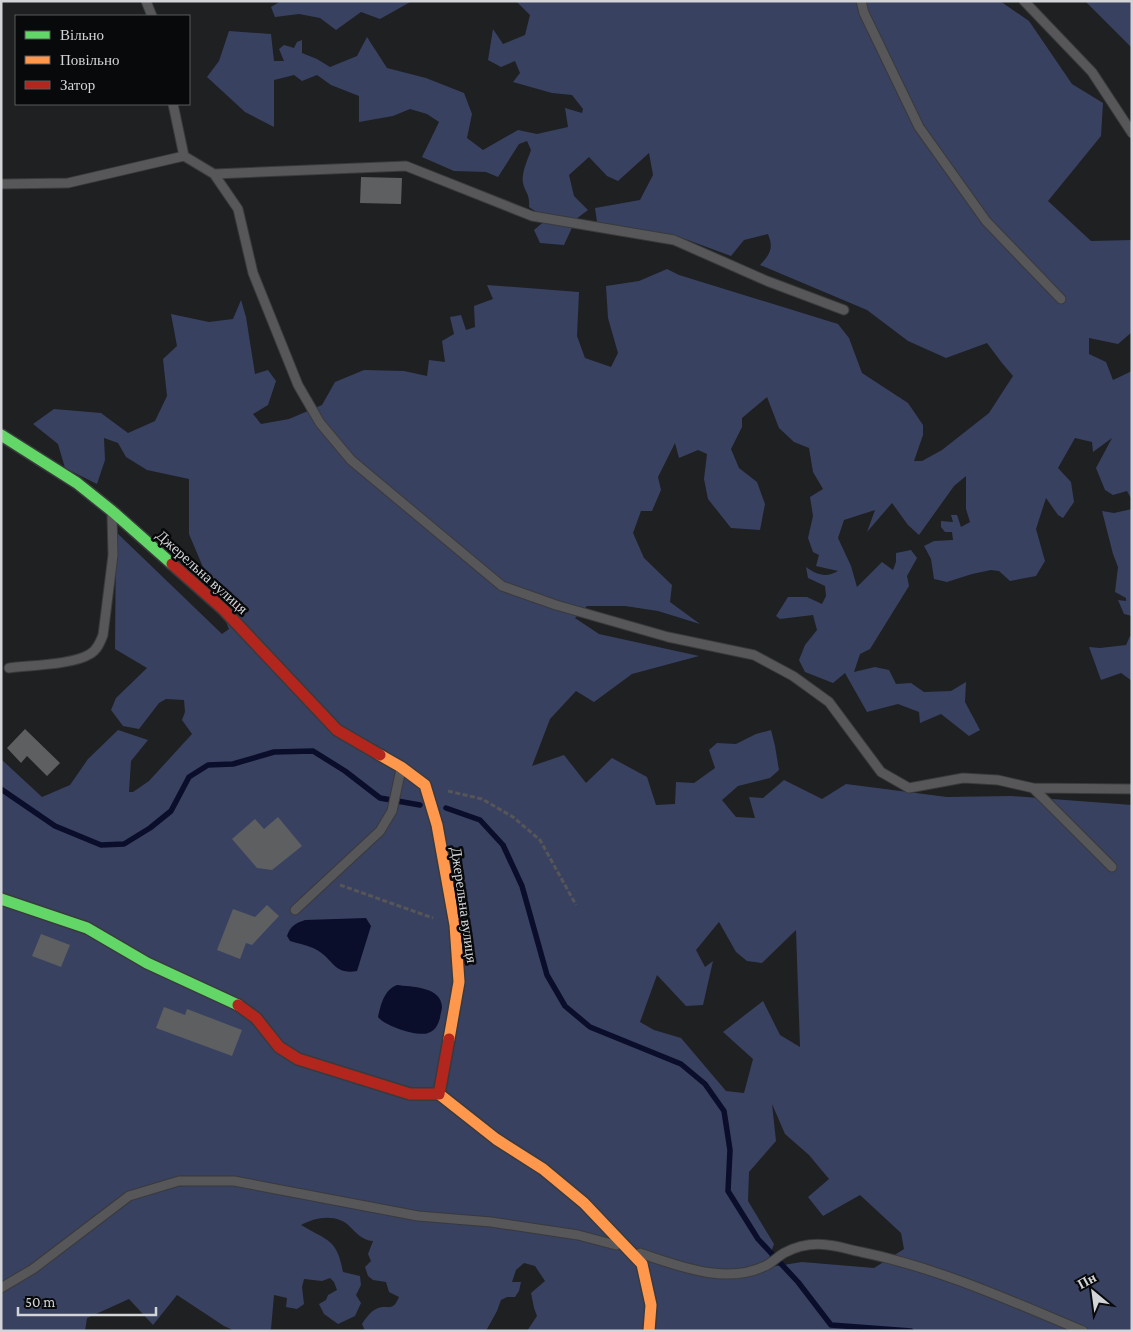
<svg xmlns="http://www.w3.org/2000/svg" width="1133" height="1332" font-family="'Crimson Pro',serif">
  <rect width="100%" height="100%" fill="#1e2022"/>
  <path fill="#394161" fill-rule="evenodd" d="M281,1H412L380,19L361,12L336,30L320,18L299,14L275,17L271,7Z
    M516,1H1000L1029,21L1072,84L1103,103L1101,136L1048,201L1091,241L1132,240V332L1118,344L1089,338V354L1106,362L1113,380L1132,371V500L1127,491L1113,495L1105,490L1096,468L1112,438L1093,452L1092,442L1075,438L1058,468L1071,482L1074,502L1063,518L1058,515L1046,498L1036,529L1045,561L1036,576L1010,581L999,571L991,570L972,574L947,582L934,579L931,559L924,546L934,541L953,540L952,532H945L941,527V521L953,522L951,515H957L961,527L970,522L966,509V476L954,486L919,535L908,525L892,503L867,532L875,510L844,520L838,538L851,566L857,587L882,562L893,570L896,562V553L911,550L917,558L907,576L909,586L870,649L860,654L854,672L875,667L889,670L896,684L911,683L924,692L951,691L966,682L965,702L980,730L969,736L941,714L920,723L919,712L898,704L867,712L845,673L833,683L805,672L799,660L805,645L817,630L813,615L780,619L776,616L788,597H807L822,604L826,596L825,586L808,578L806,567C817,575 826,578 838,571L816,566L819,555L813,552L808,538L813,516L810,497L823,489L813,472L809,448L794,442L779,428L767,397L742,418V427L731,449L739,468L757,482L765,504L760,530L731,528L708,499L704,479L707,454L698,450L679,458L675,443L658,477L661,490L652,511H641L633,533L644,558L672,585L670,602L700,624L658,611L625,606H587L575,618L599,634L699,656L632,674L594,702L576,691L550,719L532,766L564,755L586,783L612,758L647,777L656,805L675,804L676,782L694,783L715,768L709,750L717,743L736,744L756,734L771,730L775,746L779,770L770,778L738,786L722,800L736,817L755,818L749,797L763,798L784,780L822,799L846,784L947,797L1011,796L1132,805V1331H527L537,1316L534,1308L531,1293L545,1281L535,1266L524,1263L516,1270L512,1282H521L519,1291L515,1297H507L501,1300L497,1311L486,1331H365L362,1324C366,1318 370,1312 376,1309C387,1303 392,1314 399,1297L389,1292L386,1282L373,1280L368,1276L365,1267L371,1261L368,1254L373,1241C357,1240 352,1224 340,1220C327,1215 312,1219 301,1225C328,1241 337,1239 343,1272L360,1276L361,1285L356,1295L361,1303L355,1316L338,1324L324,1314L319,1304L326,1300L328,1295L337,1290L334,1282L330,1278L322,1281L304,1279L302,1287L304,1304L297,1309L286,1307L287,1298L274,1295L271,1329L269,1331H235L224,1326L177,1295L153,1325L129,1299L87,1318L85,1331H1V759L42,797L70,785L88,759L118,730L148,740L131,761L129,792H133L149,781L192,734L182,720L185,712L184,700L166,699L159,703L139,729L123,726L111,710L116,698L147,668L115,649L116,532L222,634L229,629L189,534V479L147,470L126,457L118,443L104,438L105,460L97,484L65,468L58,444L33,424L54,409L101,413L128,433L155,421L167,396L163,359L177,346L171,314L209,322L233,319L241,300L246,317L255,374L268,370L276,381L268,405L253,414L261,424L289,419L322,405L335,382L364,370L404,371L427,376L429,360L445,362L442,341L454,334L450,317L461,315L466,330L475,327L474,306L493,299L487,285L579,292L577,336L585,358L611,367L618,353L608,318L606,286L639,281L667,269L679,275L838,324L849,338L862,373L908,403L923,425V435L914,461H922L942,450L989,413L1013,376L1002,363L987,343L946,358L908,341L867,310L760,265C770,254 774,249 768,234L744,240L731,256L685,239L597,222L595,208L640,200L653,175L649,153L618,181L607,176L589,157L569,175L574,196L588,210L576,219L564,245L540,243L534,230L547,219L529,207C530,193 525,193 523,183C521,173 528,159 531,150L527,141L519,144L498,177L486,172L454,171L422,157L439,122L427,114L410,109L393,116L359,122V96L331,85L317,75L302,81L294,75L274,80V127L245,112L207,77L219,61L229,31L271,34L274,61H284L279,49L284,45L294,48L297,42L302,40V53L317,59L330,67L357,56L367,37L387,68L426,78L464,93L472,114L467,138L483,150L518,130L537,134L568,127L565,108L582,113L583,109L572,95L552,93L513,82L520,73L515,61L501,67L488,60L493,29L503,44L525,35L530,15ZM719,922L736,952L747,961L762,963L796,930L800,1047L780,1035L763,1001L723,1032L753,1059L744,1093L726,1091L681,1038L654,1030L640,1022L657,975L686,1006L703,1005L713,961L705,967L696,950ZM772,1104L785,1134L809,1155L829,1179L808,1197L823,1216L860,1195L901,1233L904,1249L874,1268L802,1262L712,1276L766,1266L774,1244L748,1201L749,1172L776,1141Z
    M1085,1H1132V48Z
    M1132,509V616L1124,614L1118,600L1126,601V598L1115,592L1118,567L1113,554L1102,511L1114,513Z
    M1130,636L1132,637V681L1121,673L1101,680L1089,647L1100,648L1126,645Z"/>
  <path fill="#0b0e2b" d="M366,918L371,926L357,971C334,975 334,960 317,950C308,945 299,944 290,941L287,936C290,926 296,923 305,920Z
    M397,985C411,987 441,986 442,1007C442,1010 440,1015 440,1018C438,1025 435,1031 428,1033C417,1037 385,1026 378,1017C381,1004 384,990 397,985Z"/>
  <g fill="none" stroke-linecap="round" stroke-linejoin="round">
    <path stroke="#0b0e2b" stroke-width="5.5" d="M1,789L55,826L101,845L124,844L150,828L171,811L189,777L208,765L233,764L274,752L313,751L345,771L380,798L420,805
      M446,808L480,820L503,845L522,886L547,975L565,1006L590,1027L681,1064L705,1084L724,1111L730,1150L728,1191L758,1239L798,1282L831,1325L911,1331"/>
  </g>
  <path fill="#5e5f61" d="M361,177L402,178L401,204L360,203Z
    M25,729L60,763L47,776L27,756L21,763L7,748Z
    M278,817L302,846L272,870L257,868L232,839L255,819L264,829Z
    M267,905L279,916L252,945L246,943L240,959L217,950L233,909L255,917Z
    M41,934L70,945L61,967L32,956Z
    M164,1007L185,1015L187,1009L242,1030L232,1056L156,1028Z"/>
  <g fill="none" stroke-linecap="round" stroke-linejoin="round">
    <g stroke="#393a3c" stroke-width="11">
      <path id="lane" d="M146,1L152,16
        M861,1L864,13L919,127L986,221L1061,299
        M1024,1L1092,72L1132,133
        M173,104L184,156L214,174L406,166L532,216L674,240L767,281L844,310
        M214,174L238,209L253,273L298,385L320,423L351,460L502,586L556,605L668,637L754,655L793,676L829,702L881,772L909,788L963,778L998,780L1033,788L1132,789
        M1,184L68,183L184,156
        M9,668C31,665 72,665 90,654C97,650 100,643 103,635L113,555L112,516
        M1033,788L1112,867
        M295,910L380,831L392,811L401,769
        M640,1253C679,1266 725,1285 765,1266C772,1263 777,1257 784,1253C797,1246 813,1243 828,1245C839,1246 850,1250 861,1252C939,1268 1011,1301 1083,1331
        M1,1288L33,1269L129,1196L179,1181H234L418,1216L491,1222L578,1235L616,1245"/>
    </g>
    <g stroke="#393a3c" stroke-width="14">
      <path id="fast" d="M1,435L77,483L112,511L172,564
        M1,899L87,928L147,963L238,1005"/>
    </g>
    <g stroke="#393a3c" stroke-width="14">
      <path id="slow" d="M380,755L401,767L425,785L437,825L455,925L459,982L449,1039
        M439,1094L496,1139L543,1169L584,1203L642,1264L651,1305L649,1331"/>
    </g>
    <g stroke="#393a3c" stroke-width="14">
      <path id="jam" d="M172,564L223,609L337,730L380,755
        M238,1005L256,1018L279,1047L298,1059L410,1094H439L449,1039"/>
    </g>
    <path stroke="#565658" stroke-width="3" stroke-dasharray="5 2.5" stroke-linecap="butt" d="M448,791L482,799L513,817L540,840L576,905
      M340,885L433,918"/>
    <use href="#lane" stroke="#575759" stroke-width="9"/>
    <use href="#fast" stroke="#63d668" stroke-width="11"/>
    <use href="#slow" stroke="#ff974d" stroke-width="11"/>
    <use href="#jam" stroke="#b3261e" stroke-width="11"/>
  </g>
  <g text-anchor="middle" stroke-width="5" stroke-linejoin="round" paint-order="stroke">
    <g font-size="15" fill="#d3d4d7" stroke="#08090a">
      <text transform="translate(202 572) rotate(42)" y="5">Джерельна вулиця</text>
      <text transform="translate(464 905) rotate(82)" y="5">Джерельна вулиця</text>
    </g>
  </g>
  <rect width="1133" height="1332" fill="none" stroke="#d3d4d7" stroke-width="5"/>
  <rect x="15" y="15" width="175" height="90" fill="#08090a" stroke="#595a5c"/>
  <rect x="25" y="31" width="25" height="8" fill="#63d668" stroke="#595a5c"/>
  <text x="60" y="40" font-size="15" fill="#d3d4d7">Вільно</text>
  <rect x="25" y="56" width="25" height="8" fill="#ff974d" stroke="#595a5c"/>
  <text x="60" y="65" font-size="15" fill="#d3d4d7">Повільно</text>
  <rect x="25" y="81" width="25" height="8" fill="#b3261e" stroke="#595a5c"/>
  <text x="60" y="90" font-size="15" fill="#d3d4d7">Затор</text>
  <g transform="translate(1093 1292) rotate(331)" stroke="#08090a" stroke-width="4" paint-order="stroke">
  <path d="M0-4L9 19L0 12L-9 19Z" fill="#d3d4d7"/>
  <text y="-8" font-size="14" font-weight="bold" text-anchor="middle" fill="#d3d4d7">Пн</text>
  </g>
  <path d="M18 1307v8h138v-8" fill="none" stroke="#d3d4d7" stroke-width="2.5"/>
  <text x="25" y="1307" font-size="15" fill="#d3d4d7" stroke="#08090a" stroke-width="4" paint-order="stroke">50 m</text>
</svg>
